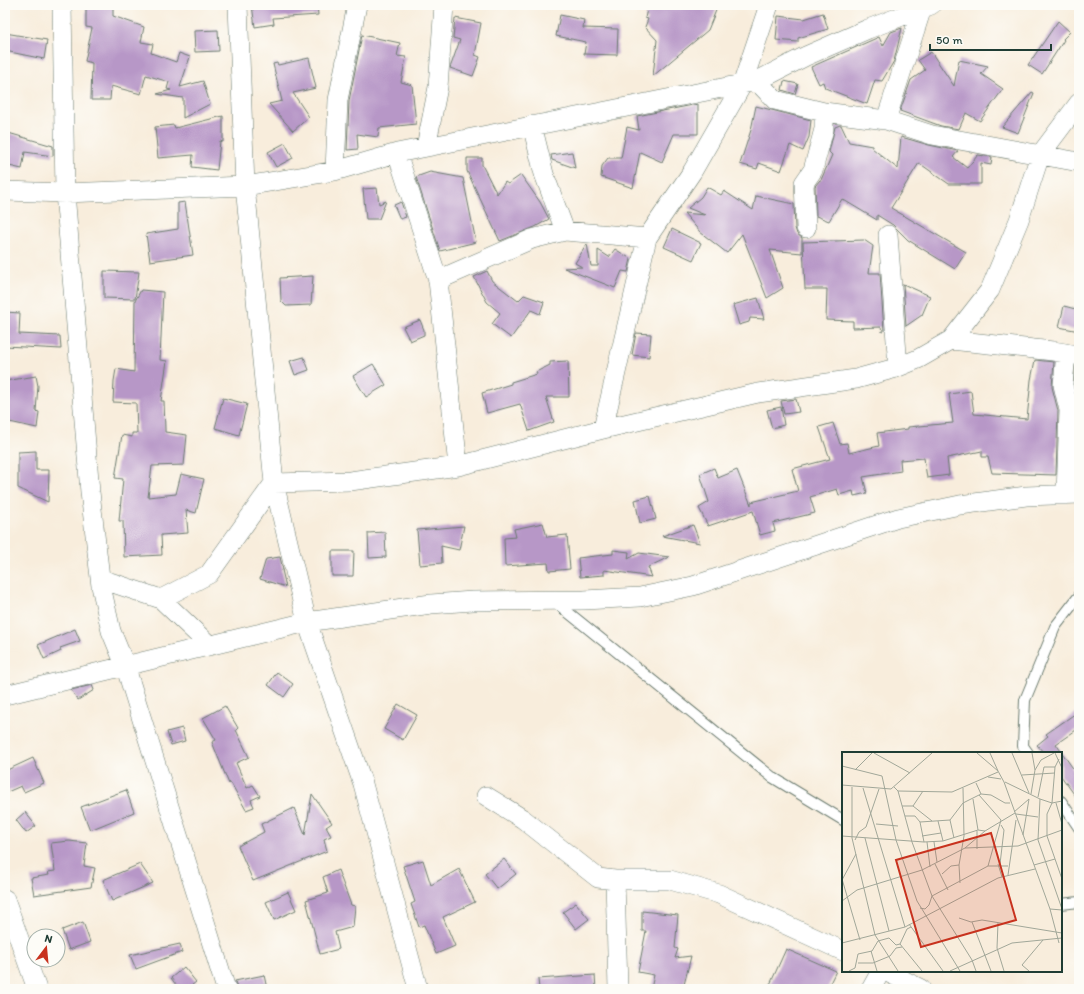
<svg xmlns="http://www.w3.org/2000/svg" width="1084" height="994" font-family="Itim,sans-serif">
  <rect width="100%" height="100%" fill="#fdfcf7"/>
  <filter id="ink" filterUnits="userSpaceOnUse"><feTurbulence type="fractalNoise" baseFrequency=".025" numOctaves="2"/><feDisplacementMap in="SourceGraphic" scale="8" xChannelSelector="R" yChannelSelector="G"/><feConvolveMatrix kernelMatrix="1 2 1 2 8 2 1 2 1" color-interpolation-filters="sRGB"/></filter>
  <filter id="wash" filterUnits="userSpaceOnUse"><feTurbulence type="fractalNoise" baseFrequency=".012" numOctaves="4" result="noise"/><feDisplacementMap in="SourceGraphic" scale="16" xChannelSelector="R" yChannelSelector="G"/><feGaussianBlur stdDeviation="0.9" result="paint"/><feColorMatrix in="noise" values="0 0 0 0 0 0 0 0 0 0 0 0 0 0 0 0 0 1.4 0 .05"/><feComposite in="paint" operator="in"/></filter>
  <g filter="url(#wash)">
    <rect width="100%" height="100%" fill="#f8eddc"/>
    <g id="blocks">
      <path fill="#b797c7" d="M86,5H113V16L144,27L141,42L153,44L151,53L176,62L179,53L190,57L180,87L203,81L210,104L183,118V98L157,94L171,90L167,89L169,82L146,75L141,94L111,86L110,100H91L92,63L85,61L92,28L86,27Z
        M252,5H317L318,15L273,18L274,24L255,27Z
        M648,5H710L717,8L708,30L653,76L657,40L645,27L648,19L645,18Z
        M823,13L828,29L798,38V42L776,40L778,16L804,19Z
        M560,15L584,20L583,28L618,29L617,55L584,54L586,42L556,36Z
        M455,18L481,23L475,55L480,57L473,76L450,68L460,40L453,38Z
        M1058,21L1070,32L1063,39L1064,40L1042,74L1028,65Z
        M902,28L894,61L882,81L875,80L867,104L825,88L823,82L819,84L811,67L879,37L883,46L891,32Z
        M218,30L219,51L195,52L194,31Z
        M5,33L47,40L44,59L5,51Z
        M362,35L400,43L397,56L406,57L401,82L412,85L416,124L379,128L378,137L357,134L358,149L347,150L349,101Z
        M931,52L954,86L959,60L988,66L981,74L1003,89L980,121L966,113L959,129L941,126L900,111L911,80L925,70L918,60Z
        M309,58L316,88L293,93L309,117L293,131L269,104L282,101L273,64L277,63L278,65Z
        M784,81L798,84L795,94L782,90Z
        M1032,92L1034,93L1018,133L1002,127Z
        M698,104V134H674L662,162L640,152L633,188L601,177L602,166L608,158H621L627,127L639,130L637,116Z
        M756,106L811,120L809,137L803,151L790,145L781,171L759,163L757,169L740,164L751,130Z
        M223,116V142L220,141L217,170L192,167L193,155L158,158L155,127L174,125L175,128Z
        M840,125H841L849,142L872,146V148L898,169L901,137L929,145L958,151L953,157L967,168L978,155L992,157L991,165L981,163V184H949L919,163L891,208L966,252L955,269L908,240L893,225L877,215V220L842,199L829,221L816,216L815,186L820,180H821L832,155L829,152L835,127Z
        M5,132L53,146V156L25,152L22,169L5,165Z
        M285,143L293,158L276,167L268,152Z
        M572,152L575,168L552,160L551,155Z
        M467,158H482V165L497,194L505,182L508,184L521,175L540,202L549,219L535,227L500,241L467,171Z
        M430,172L463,178L476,242L440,251L416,177Z
        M707,187L721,195L724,191L753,210L756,196L794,204L795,228L797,234L802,238V253L770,250L783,288L767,298L742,234L727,253L700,232L684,213L705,215L688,208L701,197Z
        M377,188L379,204L386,201L379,219H366L363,189Z
        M185,202L193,255L150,261L146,234L178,229V203Z
        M401,202L406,217L400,219L394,205Z
        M672,229L701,243L693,260L664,247Z
        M864,240L873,246L869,273H880L884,331L882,332L881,327L853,328V321L826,320L827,289H805L803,242Z
        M587,244L591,266H598V250L609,257L615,249L631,259L628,272L622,271L615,288L564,268L582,267L575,263Z
        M104,271L139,272L135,299L104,298Z
        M487,271L492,281L518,301L524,295L544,302L540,314L531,310L511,338L492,324L500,313L487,302L474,277Z
        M313,276L311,305L286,306L281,301L280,278Z
        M903,284L930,296L922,315L906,326Z
        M141,290L163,292L160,360L167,361L161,401H164L165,430V432L187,435L184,465L152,466L148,497L176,494L181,474L204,479L196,513L186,510L188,533L161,535L162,555L124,557L123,521H119L123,479L115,478L122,435L132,437V433H137L136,403L113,402L114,381L116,369L134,372L135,301Z
        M758,298L764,319L750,318L749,322L739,325L733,305Z
        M1064,306L1079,310V331L1059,327Z
        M5,312L20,313L19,334L60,336L61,349L5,346Z
        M420,320L424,330V335L410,341L403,327Z
        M636,333L651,334L649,357L632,355Z
        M304,357L309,370L295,375L290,361Z
        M1035,360L1054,362L1052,387L1058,411L1056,475L992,473L988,457H982V451L947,458L949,475L927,478L924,458L900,460L901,471L863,477L867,493L854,496L853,491L839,495L837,489L810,497L815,513L773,523L775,531L760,535L753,511L708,526L699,508L709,502L700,474L714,468L718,478L737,470L751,505V502L798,491L792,469L830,459L819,427L833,423L840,444L847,443L849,453L879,446L877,433L908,429V427L953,423L949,394L971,391L974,414L1027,419L1031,380Z
        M568,361L569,397H546L554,422L529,431L520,404L487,413L482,393L511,384V382L537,374L536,372L550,365V362Z
        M373,364L386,385L366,397L353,376Z
        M1076,366L1079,367V405L1074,384Z
        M36,376L38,386L36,411L39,412L37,428L5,421V381Z
        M223,398L247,404L239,435L215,428Z
        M796,399L799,412L784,414L781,401Z
        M781,407L784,425L772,428L767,410Z
        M36,451V470H49L48,502L18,488V452Z
        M650,496L656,519L640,523L635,500Z
        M543,523L547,537L567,535L570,569L549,571L548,563L505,566L504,538L516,537L514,529Z
        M693,525L700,543L662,536Z
        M464,526L459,550L441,546L442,563L420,565L417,530Z
        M385,532L386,557L369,558L368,533Z
        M613,550L629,552L628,559L639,553L669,557L648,567L652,577L604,570V575L580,577L578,558L613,554Z
        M332,551H354L353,576H332Z
        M280,557L283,570H282L286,587L260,579L266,559Z
        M75,629L80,641L60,648L61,651L44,659L38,645Z
        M277,672L293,684L284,697L268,685Z
        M92,685L94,690L78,700L71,690Z
        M398,704L417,715L403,740L384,729Z
        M225,706L238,728L236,730L249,757L236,763L247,788L253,785L260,796L251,800L254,807L246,810L231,783L229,784L212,742L216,740L203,718Z
        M1079,711V728L1056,744L1079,777V801L1061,776V753H1044L1037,745L1048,736L1046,734Z
        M182,728L185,741L171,745L167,732Z
        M33,758L44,783L24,792L21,786L5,793V771Z
        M126,790L134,812L90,830L81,807Z
        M312,794L332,823L326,827L331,836L324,839L327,851L253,881L238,846L264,832L261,824L294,808L305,835Z
        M25,812L36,826L26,833L16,820Z
        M69,841L87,843L84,866L95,868L91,887L34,895L31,878L49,875L48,872L55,871L51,843Z
        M504,859L516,874L497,889L485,874Z
        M423,860L431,885L459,869L475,902L443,917L455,946L436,954L424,925L419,927L411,904L415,902L403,866Z
        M140,864L153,883L112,901L103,880Z
        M338,870L351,905L355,906L353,927L335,932L339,949L320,954L306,900L328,893L323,877Z
        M288,892L296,910L274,920L266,902Z
        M576,903L589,919L576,929L563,912Z
        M642,911L678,915L675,948L678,949L675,958L691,956L683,989H651L654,975L638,972L646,931H642Z
        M83,922L90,942L69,950L62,930Z
        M180,944L182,952L136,969L130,955Z
        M786,949L836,971L827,989H768Z
        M184,967L196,982L187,989H179L171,978Z
        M264,975L267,989H237L235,981Z
        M595,975L596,989H539L538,979Z"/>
    </g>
  </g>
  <g filter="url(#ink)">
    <use href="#blocks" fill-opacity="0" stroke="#6b7b6f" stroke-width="1"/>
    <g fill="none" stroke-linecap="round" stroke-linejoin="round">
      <g stroke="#6b7b6f" stroke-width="12">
        <path id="service" d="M554,601L772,777L843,820
          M1028,753L1023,746L1025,700L1055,627L1079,596
          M1061,801L1079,828
          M1061,904L1079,902"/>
      </g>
      <g stroke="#6b7b6f" stroke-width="20">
        <path id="minor" d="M62,5L65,193L90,492L101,586L111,631L125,665L226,989
          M238,5L245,186L274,483L307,622L363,784L418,989
          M757,81L806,56L868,29L931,5
          M886,120L923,5
          M532,125L544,174L565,231
          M426,147L438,87L444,5
          M397,153L438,280L458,466
          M335,171L338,100L357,5
          M5,191L65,193L245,186L335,171L397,153L757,81L775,100L824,112L886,120L932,135L1079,162
          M806,228L804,183L813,170L824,129V112
          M888,235L898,367
          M438,280L532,239L565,231L647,238
          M951,340L1053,351L1078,355
          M603,429L647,238L692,172L742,85L769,5
          M1066,495L1069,410L1063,385L1066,353
          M101,579L161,599L209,574L274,483L350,481L458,466L603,429L758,393L856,379L896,368L918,359L951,340L990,290L1019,220L1040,155L1079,103
          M161,599L209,645
          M5,695L307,622L431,604L473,601L584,600L640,597L693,586L898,518L960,505L1026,496L1079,494
          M486,796L523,819L598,878L615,880H670L719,894L843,951
          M615,880L618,989
          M5,899L37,989
          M885,971L921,989
          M871,989L881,971"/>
      </g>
      <use href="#service" stroke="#fff" stroke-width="10"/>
      <use href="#minor" stroke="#fff" stroke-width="19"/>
    </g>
  </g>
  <g transform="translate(842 752)">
    <rect width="220" height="220" fill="#f8eddc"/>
    <path fill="none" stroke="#a1a799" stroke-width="1" d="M32,1L68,21M135,1L156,19L162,30L208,157L217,191M148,1L156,19M170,1L187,41M190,1L193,18M213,1L220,16M0,14L40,24L54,88L75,149L118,219M13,18L30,1M180,23L213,21M146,25L159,27M163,30L198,47L210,51L220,49M134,31L139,42M0,33L49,37L90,1M10,35V86L33,183L56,219M52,35L56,39L70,90L90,144L130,208L134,219M21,36L63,175M56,39L110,40L156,20M189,42L193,18L199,8L212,1M196,45L202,15H213M131,47L136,78M198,47L196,88L220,157M210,51L205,62V84L220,127M210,51L213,15L217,7M214,51L220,72M60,54H71L90,69M71,54L81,39M172,60L187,47M174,62L196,65M63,64H73L78,70L82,90M108,68L112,86M96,69L101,89M78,70L108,68L121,51L139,42L149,43L163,51H168M34,72L56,74M135,79V97M181,83L187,47M0,84L82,90L101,89L136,78L143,79L173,61M80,84L99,81M23,86L47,179M13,88L17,80L24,75L37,37M85,90L88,115M92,90L95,110M123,96L143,79M93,112L106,138M156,112L160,125M158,112L162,78L159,73M192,113L213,107M146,114H166M100,122L109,114L117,113M166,123L174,68M0,127L18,188M0,128L14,102M118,131L117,113L122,84L121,36M0,149L15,138L80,118L123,96L176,94L220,78M78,156L83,157L87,153L90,144L146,114L159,68L137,43M208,157L220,158M117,166L129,170L140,168L220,181M130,170L149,219M156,171L155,196L162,219M67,172L101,219M0,191L63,175L156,126L193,117M58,192L65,177L69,175M29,199L35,219M16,211H31L48,204L54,196L60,195M7,219L13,216L16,202L30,199L36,189L47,186L54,193L58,192L80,219M108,219L170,191L220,186M187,219L180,213L201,188"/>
    <path fill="#c8321e" fill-opacity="0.15" stroke="#c8321e" stroke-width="2" d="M149,81L174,168L79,195L54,108Z"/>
    <rect width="220" height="220" fill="none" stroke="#1f3d34" stroke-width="2"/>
  </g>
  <rect width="1084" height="994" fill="none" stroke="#fdfcf7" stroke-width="20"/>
  <g transform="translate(46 948) rotate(16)"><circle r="19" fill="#fdfcf7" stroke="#a4b0a9"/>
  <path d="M0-3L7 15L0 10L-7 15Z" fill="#c8321e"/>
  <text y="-6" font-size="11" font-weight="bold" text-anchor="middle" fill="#1f3d34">N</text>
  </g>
  <path d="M930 44v6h121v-6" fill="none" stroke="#1f3d34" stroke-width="2"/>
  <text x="936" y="44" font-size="12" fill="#1f3d34" stroke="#fdfcf7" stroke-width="3" paint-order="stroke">50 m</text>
</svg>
